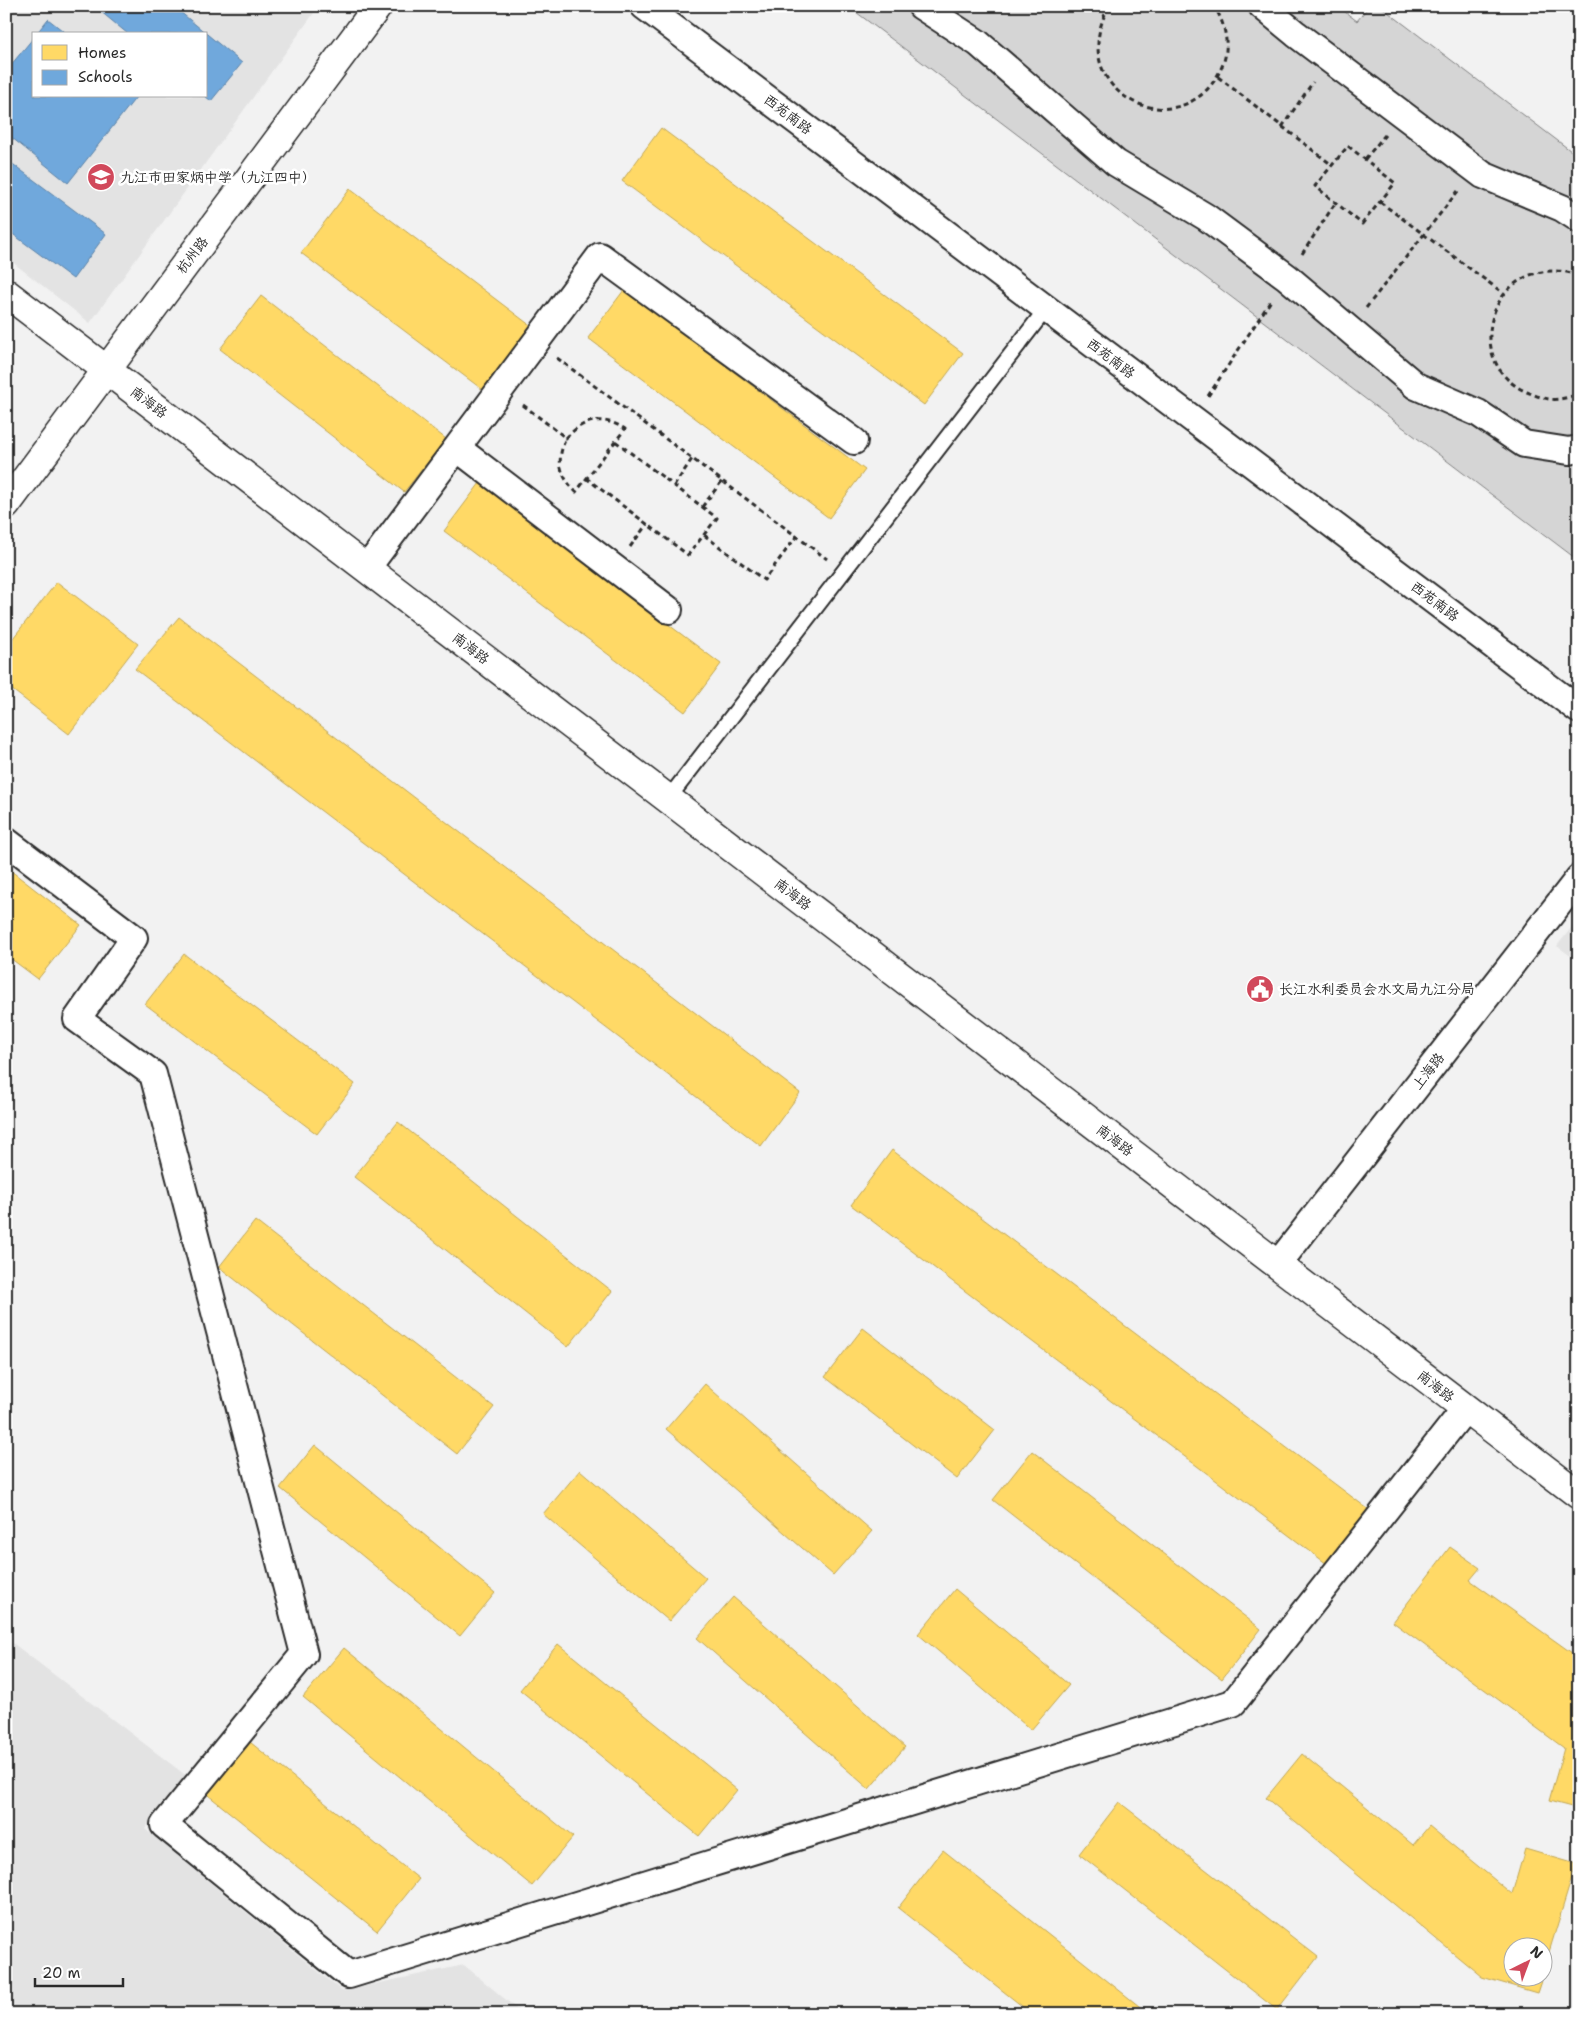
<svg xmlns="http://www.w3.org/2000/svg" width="1585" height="2020" font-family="'Shantell Sans','LXGW WenKai TC',sans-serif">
  <rect width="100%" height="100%" fill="#f2f2f2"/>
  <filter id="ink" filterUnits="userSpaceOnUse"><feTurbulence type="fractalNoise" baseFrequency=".02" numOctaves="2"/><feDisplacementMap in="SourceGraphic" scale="10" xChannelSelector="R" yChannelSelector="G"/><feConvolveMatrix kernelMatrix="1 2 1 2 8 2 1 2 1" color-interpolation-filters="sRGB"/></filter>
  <g filter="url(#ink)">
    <path fill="#e3e3e3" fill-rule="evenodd" d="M6,6H319L90,323L6,257ZM34,34H206V96H34Z
      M1579,918V962L1557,946Z
      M6,1638L188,1777L145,1829L342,1991L464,1965L523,2014H6Z"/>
    <path fill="#d5d5d5" stroke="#808080" d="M848,6H1337L1357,21L1369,6H1380L1579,157V561Z"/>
    <path fill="#ffd966" stroke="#bfa554" d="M661,128L963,353L924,405L622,181Z
      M350,189L535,329L487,393L301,253Z
      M624,290L865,470L829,518L588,338Z
      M261,296L446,439L404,492L220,349Z
      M480,483L721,664L685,712L444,531Z
      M57,582L138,644L69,734L6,685V647Z
      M179,617L800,1093L761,1146L135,669Z
      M6,867L81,925L38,979L6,955Z
      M184,954L355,1084L317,1134L145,1004Z
      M398,1122L612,1291L568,1347L354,1177Z
      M892,1150L1372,1512L1331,1567L851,1205Z
      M255,1221L494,1407L457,1454L219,1267Z
      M863,1328L995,1430L957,1479L825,1377Z
      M705,1384L872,1531L833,1575L666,1429Z
      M315,1445L495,1593L460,1636L280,1488Z
      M1032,1451L1261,1629L1222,1679L993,1500Z
      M580,1470L706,1578L669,1621L543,1514Z
      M1450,1547L1480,1568L1470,1580L1579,1658V1809L1549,1801L1564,1748L1393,1622Z
      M955,1589L1069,1685L1031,1730L918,1634Z
      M733,1597L905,1747L869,1789L697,1638Z
      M558,1644L737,1790L699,1836L520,1690Z
      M344,1648L573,1837L532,1886L303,1697Z
      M245,1738L419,1879L377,1931L203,1791Z
      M1302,1754L1413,1845L1429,1826L1512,1894L1525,1849L1576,1864L1542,1975V1948H1512V1978H1542L1537,1993L1482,1977L1266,1798Z
      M1119,1802L1318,1957L1277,2010L1079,1854Z
      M943,1850L1149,2014H1032L898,1908Z"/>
    <path fill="#6fa8dc" stroke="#5b82a7" d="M94,6H173L242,63L211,101L205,96L206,34H128Z
      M48,19L67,34H36Z
      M34,37V96H137L68,183L6,133V71Z
      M6,159L106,234L73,279L6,229Z"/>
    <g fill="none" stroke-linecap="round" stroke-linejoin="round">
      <g stroke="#2b2b2b" stroke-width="18">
        <path id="service" d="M668,799L1046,309"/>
      </g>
      <g stroke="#2b2b2b" stroke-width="30">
        <path id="minor" d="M644,6L1579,710
          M921,6L978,43L1116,163L1206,217L1287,277L1416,386L1478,413L1524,444L1569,451L1579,449
          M1262,6L1296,34L1483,175L1562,208L1579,219
          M457,448L669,610
          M367,568L600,256L854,441
          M6,841L134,938L77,1019L153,1074L304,1654L164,1825L349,1975L1233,1703L1465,1409
          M1278,1264L1579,878"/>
      </g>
      <g stroke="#2b2b2b" stroke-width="31">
        <path id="secondary" d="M6,293L1579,1495
          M6,505L378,6"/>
      </g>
      <path stroke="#2b2b2b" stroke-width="3" stroke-dasharray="5 4" stroke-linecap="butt" d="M1109,6C1060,97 1188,152 1223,64C1230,45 1225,23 1214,6
        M1218,77L1332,165
        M1282,127L1313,82
        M1348,146L1395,183L1362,224L1315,186Z
        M1365,159L1385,135
        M1380,202L1503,293
        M1302,254L1336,202
        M1579,275C1491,248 1458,363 1527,392C1537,396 1549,401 1560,399C1566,398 1573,396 1579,394
        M1366,308L1458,191
        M557,358L827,559
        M1208,396L1272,299
        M523,405L566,438C583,419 603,415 625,429L576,492C559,475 556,460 566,438
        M586,478L688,555L717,518L615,441
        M674,486L692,459
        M702,507L722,481
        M704,535L764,580L796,537
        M630,547L647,524"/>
      <use href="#service" stroke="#fff" stroke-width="14"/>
      <use href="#minor" stroke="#fff" stroke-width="26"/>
      <use href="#secondary" stroke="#fff" stroke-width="28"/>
    </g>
  </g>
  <defs>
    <g id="school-disc" transform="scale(1.4375)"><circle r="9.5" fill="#d1495b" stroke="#fff"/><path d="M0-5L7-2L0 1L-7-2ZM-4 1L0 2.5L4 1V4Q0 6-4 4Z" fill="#fff"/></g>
    <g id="civic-disc" transform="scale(1.4375)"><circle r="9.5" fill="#d1495b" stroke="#fff"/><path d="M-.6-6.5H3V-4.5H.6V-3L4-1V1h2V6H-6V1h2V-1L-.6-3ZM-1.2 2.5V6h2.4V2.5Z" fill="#fff"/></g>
  </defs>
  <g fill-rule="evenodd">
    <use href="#school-disc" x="101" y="177"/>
    <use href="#civic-disc" x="1260" y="989"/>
  </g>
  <g text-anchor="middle" stroke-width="5" stroke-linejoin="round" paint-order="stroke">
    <g font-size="14" fill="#2b2b2b" stroke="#fff">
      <text transform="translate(788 114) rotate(37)" y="5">西苑南路</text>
      <text transform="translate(192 255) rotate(-53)" y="5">杭州路</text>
      <text transform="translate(1111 358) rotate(37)" y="5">西苑南路</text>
      <text transform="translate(149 402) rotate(37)" y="5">南海路</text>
      <text transform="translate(1435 601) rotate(37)" y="5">西苑南路</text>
      <text transform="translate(471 648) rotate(37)" y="5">南海路</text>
      <text transform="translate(793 894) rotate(37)" y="5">南海路</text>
      <text transform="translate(1428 1071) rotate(-52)" y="5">上海路</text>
      <text transform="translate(1115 1140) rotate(37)" y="5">南海路</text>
      <text transform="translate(1436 1386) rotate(38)" y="5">南海路</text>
    </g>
    <g font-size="14" fill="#2b2b2b" stroke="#fff" text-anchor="start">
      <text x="120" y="182">九江市田家炳中学（九江四中）</text>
      <text x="1279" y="994">长江水利委员会水文局九江分局</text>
    </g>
  </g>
  <rect width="1585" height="2020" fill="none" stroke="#fff" stroke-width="25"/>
  <rect x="12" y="12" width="1560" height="1995" fill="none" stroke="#2b2b2b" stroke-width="2" filter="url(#ink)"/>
  <rect x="32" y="32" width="175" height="65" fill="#ffffff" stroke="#aaaaaa"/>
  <rect x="42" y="45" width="25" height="15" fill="#ffd966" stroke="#aaaaaa"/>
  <text x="78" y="58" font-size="15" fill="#2b2b2b">Homes</text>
  <rect x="42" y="70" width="25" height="15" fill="#6fa8dc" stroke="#aaaaaa"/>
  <text x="78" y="82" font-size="15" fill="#2b2b2b">Schools</text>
  <g transform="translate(1528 1962) rotate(42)"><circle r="24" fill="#ffffff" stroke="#aaaaaa"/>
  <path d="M0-4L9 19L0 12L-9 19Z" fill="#d1495b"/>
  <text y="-8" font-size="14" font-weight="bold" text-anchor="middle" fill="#2b2b2b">N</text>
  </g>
  <path d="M35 1978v8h88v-8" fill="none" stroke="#2b2b2b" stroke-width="2.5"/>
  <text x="42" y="1978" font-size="15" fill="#2b2b2b" stroke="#ffffff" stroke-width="4" paint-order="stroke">20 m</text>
</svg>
